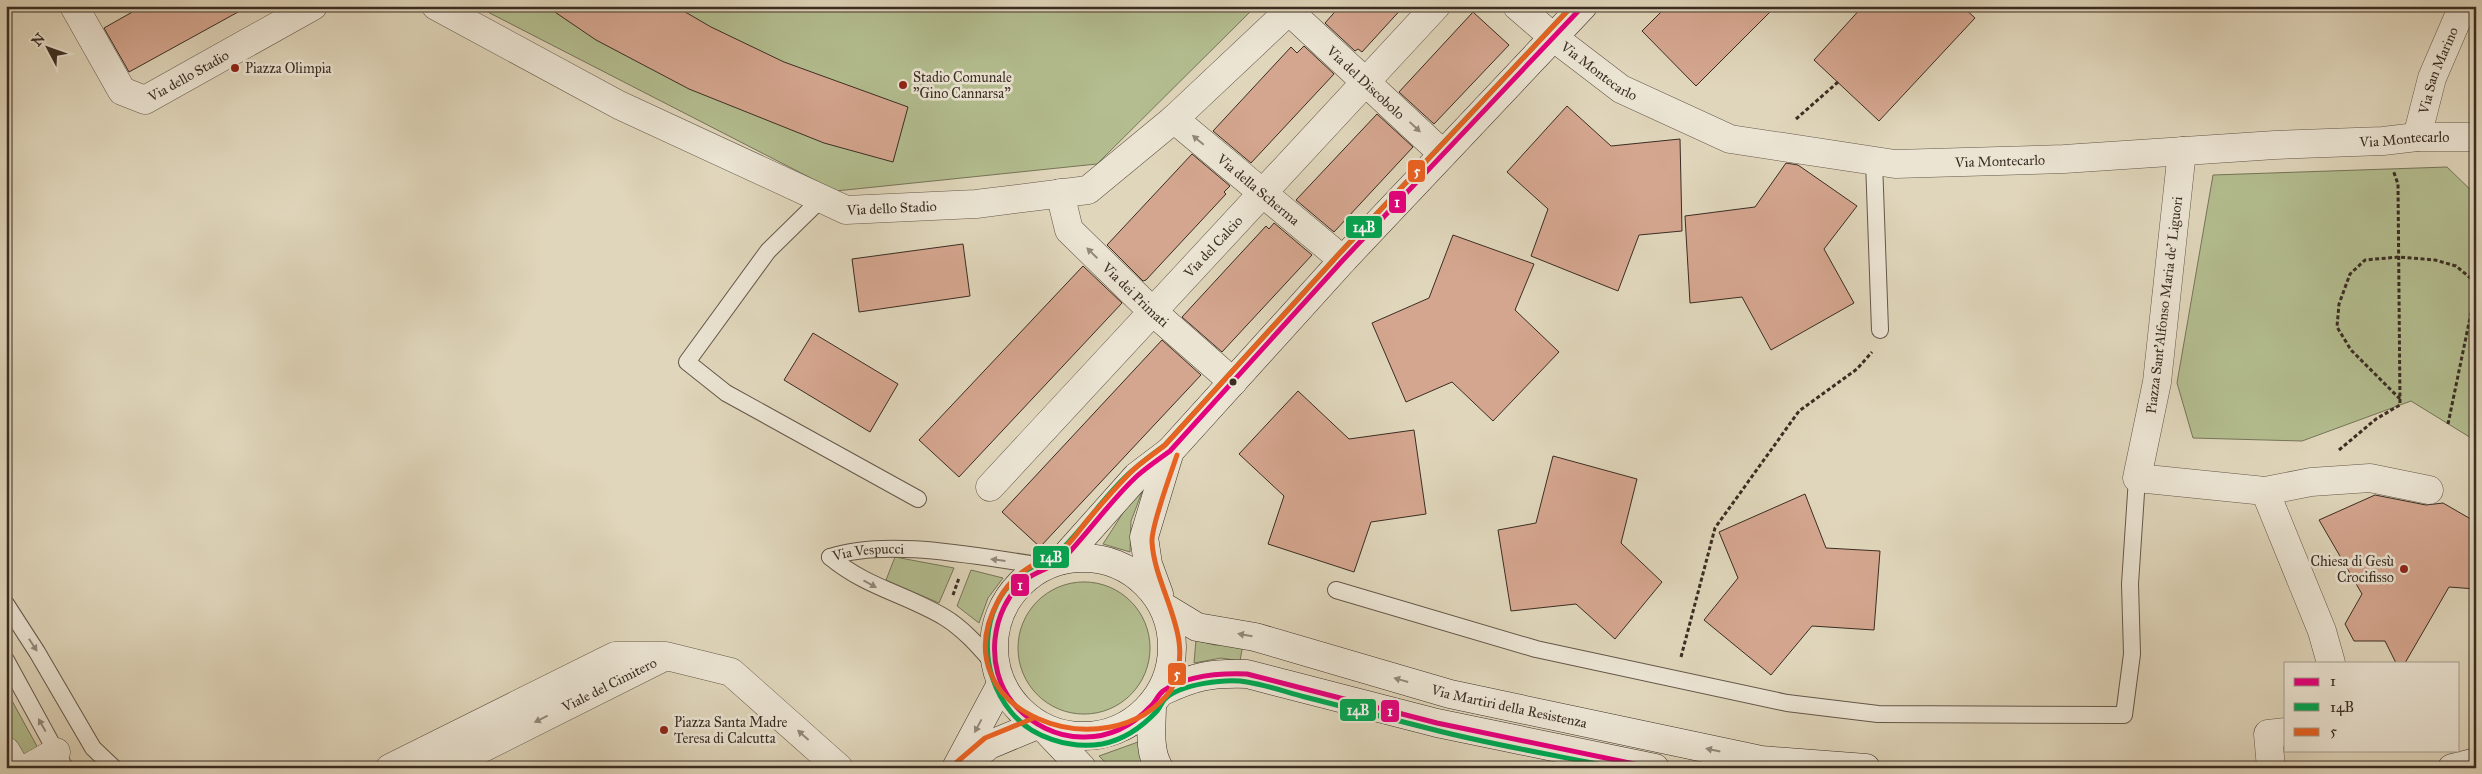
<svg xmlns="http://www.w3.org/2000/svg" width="2482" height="774" font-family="'IM FELL Great Primer',serif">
  <rect width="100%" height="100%" fill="#e0d6bb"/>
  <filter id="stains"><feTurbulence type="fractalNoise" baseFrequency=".004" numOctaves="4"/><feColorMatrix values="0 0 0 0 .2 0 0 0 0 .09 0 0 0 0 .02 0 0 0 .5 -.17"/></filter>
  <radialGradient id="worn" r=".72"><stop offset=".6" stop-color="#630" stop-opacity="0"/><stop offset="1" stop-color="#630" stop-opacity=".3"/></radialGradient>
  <path fill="#b3bd8f" stroke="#767559" d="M476,6H1256L1097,164L836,191Z
    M2447,167L2476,195V441L2411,401L2302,441L2193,438L2177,383L2213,175Z
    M1150,471L1131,521L1130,552L1103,544Z
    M895,557L954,568L939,603L886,580Z
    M971,570L1003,578L988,598L979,623L957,606Z
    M1018 648a66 66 0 1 1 132 0a66 66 0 1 1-132 0Z
    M1196,640L1215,645L1243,644L1240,661L1221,658L1194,663Z
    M6,690L44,759L6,768Z
    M1138,742L1144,768H1111L1099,756Z"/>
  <path fill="#d5a68f" stroke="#3a2d23" d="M143,6H249L129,72L104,28Z
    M546,6H675L711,27L784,62L908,107L893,162L824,143L689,89L596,40Z
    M1340,6H1404L1362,52L1358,49L1355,51L1325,23Z
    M1667,6H1776L1696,86L1642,31Z
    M1863,6H1962L1975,18L1879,121L1814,60Z
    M1473,12L1509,45L1434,124L1399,92Z
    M1304,46L1334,74L1251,163L1213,131L1291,47L1297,53Z
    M1567,106L1611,146L1680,139L1682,231L1639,235L1618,291L1531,256L1548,209L1507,172Z
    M1377,114L1413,147L1334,232L1296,200Z
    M1192,154L1230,186L1224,192L1226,194L1146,280L1143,281L1107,245Z
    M1786,163L1798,165L1857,206L1824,249L1854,303L1771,350L1742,297L1690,303L1685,216L1755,207Z
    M1274,223L1312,255L1222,352L1182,317L1266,226L1269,229Z
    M1453,235L1534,264L1515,310L1559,352L1493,421L1452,382L1406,402L1372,323L1429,298Z
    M963,244L970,296L859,312L852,259Z
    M1083,266L1122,303L959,477L919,440Z
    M813,333L898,384L870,432L784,380Z
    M1162,340L1201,375L1040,547L1002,512Z
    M1298,391L1349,439L1414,430L1426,514L1371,522L1354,572L1268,544L1284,496L1239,454Z
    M1553,456L1637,479L1621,543L1662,582L1615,639L1576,604L1511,611L1498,530L1536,523Z
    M1805,494L1826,548L1880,551L1874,630L1812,626L1771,675L1704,620L1738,578L1719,532Z
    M2375,495L2426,505L2443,503L2476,522V589L2449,587L2405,663H2396L2385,641H2354L2345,624L2362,594L2319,520Z"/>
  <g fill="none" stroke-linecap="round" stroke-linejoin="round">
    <g stroke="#645749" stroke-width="18">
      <g id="lane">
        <path d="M1874,161L1880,330"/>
        <path d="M820,200L768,251L687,362L726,393L918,499"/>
        <path id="s1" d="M830,557C890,537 983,558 1046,566"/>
        <path d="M830,557C866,587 905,594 944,617C964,629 980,648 995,665"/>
        <path d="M1336,590L1536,649L1787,703L1878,714L2124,715L2132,654L2130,584L2137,478"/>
        <path d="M6,604L37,652L93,748L114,768"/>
        <path d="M6,660L65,768"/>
      </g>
    </g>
    <g stroke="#645749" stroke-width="29">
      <g id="street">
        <path id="s2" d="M74,6L122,91L145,100L313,6"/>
        <path id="s3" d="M436,6L619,105L846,210L976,204L1088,190L1174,119L1294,6"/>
        <path id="s4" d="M1517,6L1553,37L1621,89L1730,139L1895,164L2064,159L2275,145L2383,141L2417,137H2476"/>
        <path id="s5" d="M1289,11L1443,154"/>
        <path id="s6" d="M1174,119L1343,260"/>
        <path id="s7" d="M2417,137L2432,78L2463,6"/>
        <path d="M2182,151L2157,382L2137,478L2265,491L2311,482L2370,478L2429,490"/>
        <path id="s8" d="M1060,193L1069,230L1152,311L1233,382"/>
        <path id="s9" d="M990,487L1436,6"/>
        <path d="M2265,491L2322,631L2331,663"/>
        <path d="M6,751L16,768"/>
        <path d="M28,768L56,752"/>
        <path d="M390,768L615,656H662"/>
        <path id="s10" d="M443,768L666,656L731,672L839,768"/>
        <path d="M2271,768L2268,734L2286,732"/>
      </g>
    </g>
    <g stroke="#3a2d23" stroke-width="29">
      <g id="secondary">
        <circle cx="1083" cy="647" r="89"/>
        <path d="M1062,560L1137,476L1170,451L1343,260L1583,6"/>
        <path d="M1159,594L1148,564L1144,537L1170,451"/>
        <path id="s11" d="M1164,607L1197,627L1255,637L1450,694L1761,760L1866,768"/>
        <path d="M1161,692C1195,676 1210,673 1247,674L1437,723L1655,768"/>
        <path d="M1152,705C1152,725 1148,750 1159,768"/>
        <path d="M1046,730L1082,768"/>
        <path d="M956,768L1001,684"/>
        <path d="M962,768L989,745L1037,725"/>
        <path d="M2452,768L2476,762"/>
      </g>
    </g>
    <path stroke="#3a2d23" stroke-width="3" stroke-dasharray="4 2.5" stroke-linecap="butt" d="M1796,119L1838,82
      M2400,399L2351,350L2337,327L2339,304L2350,274L2365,260L2399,257L2435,260L2456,266L2474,281L2471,313L2448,424
      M2339,450L2376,419L2400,405L2398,184L2393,170
      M953,595L959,578
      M1681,657L1715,528L1799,411L1857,369L1872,352"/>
    <use href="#lane" stroke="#ebe4d3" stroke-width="16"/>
    <use href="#street" stroke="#ebe4d3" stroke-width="28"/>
    <use href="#secondary" stroke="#ebe4d3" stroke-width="28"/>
    <g stroke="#ebe4d3" stroke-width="9">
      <path id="bus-1" d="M1583,6L1343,260L1170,451C1159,459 1147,467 1137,476C1110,501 1089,532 1064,558C1055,567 1036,571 1025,580C990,609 984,668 1013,703C1031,724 1057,738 1085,737C1112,737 1133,725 1151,706C1156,701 1158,695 1163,691C1187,675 1219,673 1247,674L1437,723L1654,768"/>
    </g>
    <g stroke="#ebe4d3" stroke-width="9">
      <path id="bus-2" d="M1572,6L1338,255L1165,445C1154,453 1143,461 1133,470C1106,493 1086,526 1060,551C1050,561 1032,565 1021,574C978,608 978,672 1011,712C1032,738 1070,749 1102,744C1123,740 1142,727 1157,711C1160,707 1162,702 1165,699C1180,684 1227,678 1247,682C1266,685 1286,692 1305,697C1347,708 1389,718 1431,729C1492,745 1555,755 1617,768"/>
    </g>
    <g stroke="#ebe4d3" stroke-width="9">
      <path id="bus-3" d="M1177,455C1171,473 1151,526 1152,542C1155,592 1198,638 1171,690C1109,774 936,713 999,599C1008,583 1022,570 1039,562C1045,559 1052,557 1057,554C1070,546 1081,527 1091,516C1104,501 1117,486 1131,472C1141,462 1154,454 1165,445L1338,255L1572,6
        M957,762L985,738L1034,718"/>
    </g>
    <use href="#bus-1" stroke="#e5007d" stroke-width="5"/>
    <use href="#bus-2" stroke="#00a651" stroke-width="5"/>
    <use href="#bus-3" stroke="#e96222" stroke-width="5"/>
  </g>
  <defs><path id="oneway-solid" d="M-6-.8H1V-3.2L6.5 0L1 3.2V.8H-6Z" transform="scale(1.25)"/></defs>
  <g fill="#92887b">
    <use href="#oneway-solid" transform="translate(1415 127) rotate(43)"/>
    <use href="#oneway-solid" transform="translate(1198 140) rotate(-140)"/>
    <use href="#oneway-solid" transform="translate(1092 253) rotate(-136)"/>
    <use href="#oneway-solid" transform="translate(998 560) rotate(-173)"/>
    <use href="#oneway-solid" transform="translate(870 584) rotate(29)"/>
    <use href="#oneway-solid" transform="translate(1245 635) rotate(-170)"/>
    <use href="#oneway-solid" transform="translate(33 645) rotate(57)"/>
    <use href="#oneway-solid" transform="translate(1401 680) rotate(-164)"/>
    <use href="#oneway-solid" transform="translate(541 719) rotate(153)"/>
    <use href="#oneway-solid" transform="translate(42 725) rotate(-119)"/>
    <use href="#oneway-solid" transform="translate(978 726) rotate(118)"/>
    <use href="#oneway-solid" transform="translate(803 735) rotate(-138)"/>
    <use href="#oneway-solid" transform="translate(1713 750) rotate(-168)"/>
  </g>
  <g fill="#8f2418" stroke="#ebe4d3" stroke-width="2">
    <circle cx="235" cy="68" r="5"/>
    <circle cx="903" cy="85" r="5"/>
    <circle cx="2404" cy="569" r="5"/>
    <circle cx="664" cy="730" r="5"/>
  </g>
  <circle fill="#3a2d23" stroke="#ebe4d3" stroke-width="2" cx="1233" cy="382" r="4.5"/>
  <g text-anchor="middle" stroke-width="5" stroke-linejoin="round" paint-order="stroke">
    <g font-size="14" fill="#3a2d23" stroke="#ebe4d3" text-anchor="start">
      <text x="245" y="73">Piazza Olimpia</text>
      <text x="913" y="82">Stadio Comunale<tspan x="913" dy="16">"Gino Cannarsa"</tspan></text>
      <text x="2394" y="566" text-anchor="end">Chiesa di Gesù<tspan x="2394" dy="16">Crocifisso</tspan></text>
      <text x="674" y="727">Piazza Santa Madre<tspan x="674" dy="16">Teresa di Calcutta</tspan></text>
    </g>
    <g font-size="14" fill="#3a2d23" stroke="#ebe4d3">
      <text dy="5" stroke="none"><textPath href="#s4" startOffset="105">Via Montecarlo</textPath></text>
      <text dy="5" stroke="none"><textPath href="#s7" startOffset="70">Via San Marino</textPath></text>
      <text dy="5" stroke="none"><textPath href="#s2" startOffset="172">Via dello Stadio</textPath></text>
      <text dy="5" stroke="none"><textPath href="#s5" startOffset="105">Via del Discobolo</textPath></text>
      <text dy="5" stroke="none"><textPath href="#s4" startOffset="930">Via Montecarlo</textPath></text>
      <text dy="5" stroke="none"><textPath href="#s4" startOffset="525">Via Montecarlo</textPath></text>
      <text dy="5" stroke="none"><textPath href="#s6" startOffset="110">Via della Scherma</textPath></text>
      <text dy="5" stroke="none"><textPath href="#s3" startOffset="504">Via dello Stadio</textPath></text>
      <text dy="5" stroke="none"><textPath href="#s9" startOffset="328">Via del Calcio</textPath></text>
      <text dy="5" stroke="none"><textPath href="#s8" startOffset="131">Via dei Primati</textPath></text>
      <text transform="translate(2164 305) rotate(-83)" y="5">Piazza Sant'Alfonso Maria de' Liguori</text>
      <text dy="5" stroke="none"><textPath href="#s1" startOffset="39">Via Vespucci</textPath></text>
      <text dy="5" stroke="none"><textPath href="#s10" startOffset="186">Viale del Cimitero</textPath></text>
      <text dy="5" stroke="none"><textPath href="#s11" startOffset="361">Via Martiri della Resistenza</textPath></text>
    </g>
  </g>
  <g stroke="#ebe4d3" stroke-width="2">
    <rect x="1407" y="159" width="19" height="24" rx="5" fill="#e96222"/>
    <rect x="1388" y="190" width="19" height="24" rx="5" fill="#e5007d"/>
    <rect x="1345" y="215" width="38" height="24" rx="5" fill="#00a651"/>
    <rect x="1032" y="545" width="38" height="24" rx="5" fill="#00a651"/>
    <rect x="1010" y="573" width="20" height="24" rx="5" fill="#e5007d"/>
    <rect x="1167" y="662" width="20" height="24" rx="5" fill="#e96222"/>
    <rect x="1339" y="698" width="38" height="24" rx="5" fill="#00a651"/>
    <rect x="1380" y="699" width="20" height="24" rx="5" fill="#e5007d"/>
  </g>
  <g font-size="14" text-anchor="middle" font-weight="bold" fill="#fff">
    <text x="1417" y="176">5</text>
    <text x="1397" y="207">1</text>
    <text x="1364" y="232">14B</text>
    <text x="1051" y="562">14B</text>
    <text x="1020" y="590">1</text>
    <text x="1177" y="679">5</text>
    <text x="1358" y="715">14B</text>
    <text x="1390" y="716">1</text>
  </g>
  <rect width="2482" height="774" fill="none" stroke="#e0d6bb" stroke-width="25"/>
  <rect x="8" y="8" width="2467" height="759" fill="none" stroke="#3a2d23" stroke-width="2.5"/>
  <rect x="12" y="12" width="2457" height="749" fill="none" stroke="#3a2d23"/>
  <rect x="2284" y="662" width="175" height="90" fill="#ebe4d3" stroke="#a49b8d"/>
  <rect x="2294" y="678" width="25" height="8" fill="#e5007d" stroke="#a49b8d"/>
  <text x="2330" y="686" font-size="15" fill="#3a2d23">1</text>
  <rect x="2294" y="703" width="25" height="8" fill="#00a651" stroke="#a49b8d"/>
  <text x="2330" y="712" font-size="15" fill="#3a2d23">14B</text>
  <rect x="2294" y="728" width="25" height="8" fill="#e96222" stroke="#a49b8d"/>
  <text x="2330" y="736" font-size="15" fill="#3a2d23">5</text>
  <g transform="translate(48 48) rotate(311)" stroke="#ebe4d3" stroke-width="4" paint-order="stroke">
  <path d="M0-4L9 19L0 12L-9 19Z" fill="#3a2d23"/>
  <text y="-8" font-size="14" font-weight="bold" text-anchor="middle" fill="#3a2d23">N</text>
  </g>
  <rect width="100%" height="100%" filter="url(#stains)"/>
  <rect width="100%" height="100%" fill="url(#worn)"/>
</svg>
